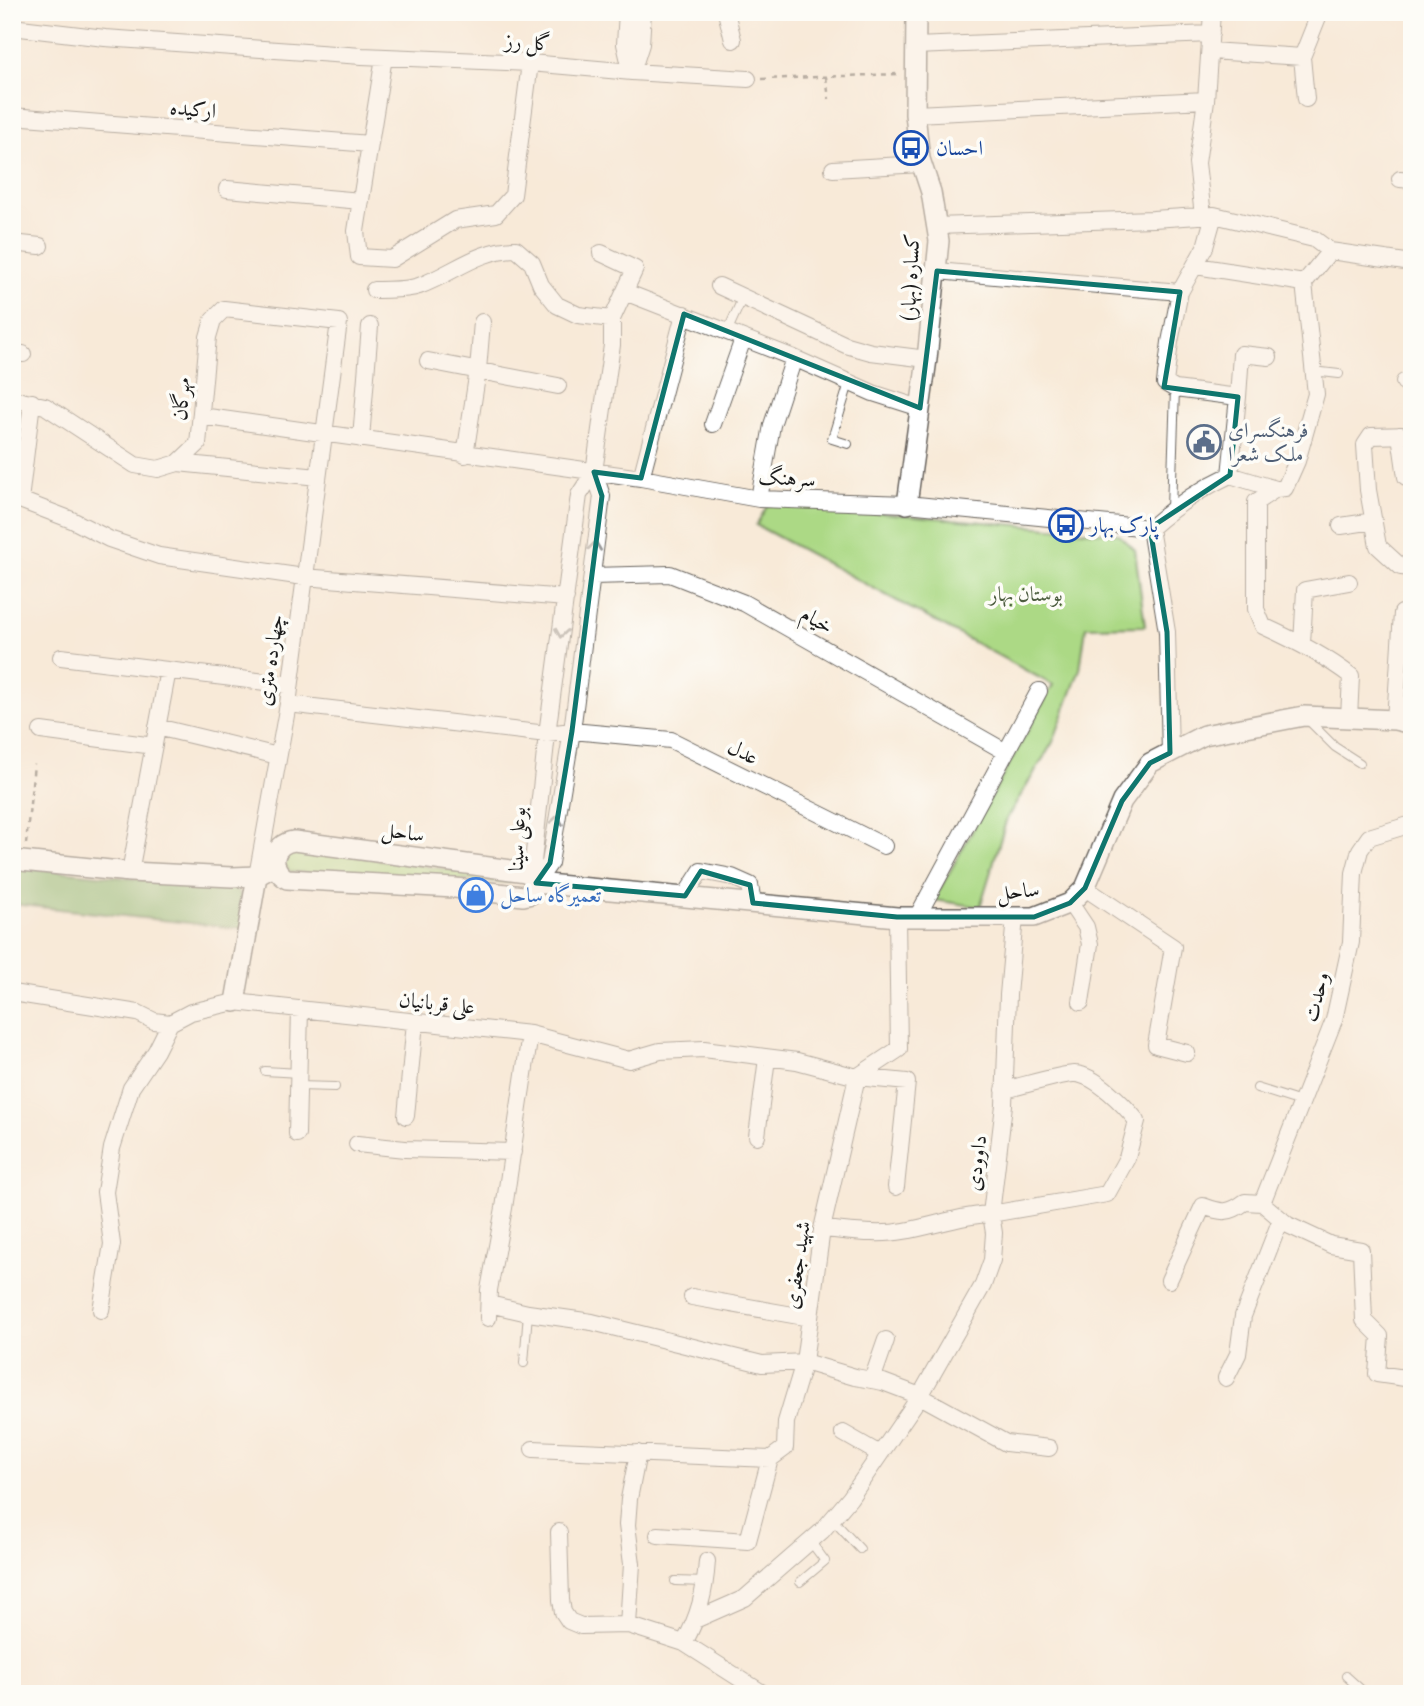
<svg xmlns="http://www.w3.org/2000/svg" width="1424" height="1706" font-family="Vollkorn,Amiri,serif">
  <rect width="100%" height="100%" fill="#fdfcf7"/>
  <filter id="ink" filterUnits="userSpaceOnUse"><feTurbulence type="fractalNoise" baseFrequency=".0143" numOctaves="2"/><feDisplacementMap in="SourceGraphic" scale="14" xChannelSelector="R" yChannelSelector="G"/><feConvolveMatrix kernelMatrix="1 2 1 2 8 2 1 2 1" color-interpolation-filters="sRGB"/></filter>
  <filter id="wash" filterUnits="userSpaceOnUse"><feTurbulence type="fractalNoise" baseFrequency=".00686" numOctaves="4" result="noise"/><feDisplacementMap in="SourceGraphic" scale="28" xChannelSelector="R" yChannelSelector="G"/><feGaussianBlur stdDeviation="1.57" result="paint"/><feColorMatrix in="noise" values="0 0 0 0 0 0 0 0 0 0 0 0 0 0 0 0 0 1.4 0 .05"/><feComposite in="paint" operator="in"/></filter>
  <g filter="url(#wash)">
    <rect width="100%" height="100%" fill="#f8ead8"/>
    <path fill="#acd985" stroke="#647a50" stroke-width="2" d="M769,503L1118,534L1135,550L1145,626L1086,627L1080,669L1053,742L1007,818L980,907L934,900L1053,685L756,525Z
      M294,847L513,879L509,883L290,872L285,866L286,855Z"/>
    <path fill="#89b972" stroke="#526a47" stroke-width="2" d="M12,866L236,889L249,906L245,929L12,904Z"/>
  </g>
  <g filter="url(#ink)">
    <g fill="none" stroke-linecap="round" stroke-linejoin="round">
      <g stroke="#69645e" stroke-width="10">
        <path id="service" d="M727,332L743,297
          M1313,371L1339,374
          M848,444L832,439L849,383
          M1171,509L1175,389
          M1306,718L1335,747L1360,763
          M265,1071L299,1073
          M298,1086L335,1087
          M1257,1088L1301,1102
          M524,1363L528,1313
          M832,1519L860,1549
          M675,1581L706,1582
          M800,1582L825,1561L810,1541
          M1346,1676L1366,1694"/>
      </g>
      <g stroke="#69645e" stroke-width="18">
        <path id="minor" d="M627,12L625,44L631,70
          M726,12L733,40
          M12,27L105,38L362,56L530,63L632,72L748,79
          M915,46L1211,34
          M1210,51L1302,57
          M384,57L356,231L359,257L392,259L455,220L496,214L513,195L530,63
          M632,72L641,44L643,12
          M1306,99L1302,57L1320,12
          M915,114L1206,100
          M12,116L370,144
          M833,169L921,164
          M1400,179L1412,180
          M227,189L361,201
          M1203,216L1197,163L1206,100L1212,12
          M936,226L1153,219L1214,215L1314,239L1330,251L1304,283L1316,394L1297,461L1285,488L1276,489L1256,502V609L1263,626C1294,640 1324,655 1351,676L1349,718
          M12,243L40,246
          M1330,251L1412,263
          M1196,266L1304,283
          M937,271L1180,292
          M719,286L846,345L871,352L927,359
          M374,290C389,289 405,291 419,286C452,274 479,249 516,249L532,263L541,285L557,305L578,315L612,319
          M625,292L794,358L873,393L920,408
          M12,353L23,354
          M428,361L558,386
          M1404,382H1412
          M1238,397L1241,354L1269,357
          M12,399L45,406L135,465L158,469L178,463L198,444L208,337L213,320L224,309L339,322L288,704L257,876
          M201,416L641,478L759,499L907,504L1150,528L1167,632L1170,753
          M713,424L743,339
          M1400,435L1406,477H1412
          M1412,435L1371,436L1365,445L1368,490L1378,546L1401,567L1412,568
          M361,439L370,326
          M465,455L478,370L482,322
          M178,463L318,477
          M1230,475L1276,489
          M641,478L684,314
          M12,497L72,520L109,539L159,556L304,577L566,598
          M759,499L772,425L794,358
          M20,500L32,402
          M1341,526L1374,521
          M1150,528C1175,506 1200,489 1230,475L1238,397L1175,389L1165,383L1170,342L1180,292L1205,247L1214,215
          M592,576L670,574L744,603L1006,752
          M1302,644L1305,590L1349,582
          M61,657L290,685
          M288,704L547,734L572,731L671,740L884,846
          M1395,720L1402,613
          M157,727L278,756
          M41,731L154,746
          M130,872L168,670
          M536,883L550,863L572,731L602,496L594,472L612,345V319L635,269L601,253
          M536,883L533,862L547,734L579,495L594,472
          M1085,888L1173,947L1156,1045L1187,1053
          M685,896L701,871L732,877L750,885L753,903
          M1070,903L1086,927L1090,944L1081,1002
          M917,917L1039,691
          M12,993L138,1013L154,1021L170,1023L191,1012L235,1002L530,1034L629,1060L660,1051L704,1049L797,1061L857,1077L907,1082L896,1187
          M406,1116L415,1022
          M297,1134L300,1009
          M757,1136L767,1058
          M357,1144L405,1149L513,1152
          M1262,1203L1334,1020L1351,942L1354,873L1360,850L1369,837L1412,824
          M822,1229C849,1231 877,1236 904,1231C934,1226 961,1215 991,1214L1107,1194L1127,1158L1137,1121C1125,1106 1096,1075 1075,1074C1063,1073 1019,1087 1004,1090
          M1169,1280L1203,1206C1222,1213 1229,1214 1245,1202L1262,1203L1288,1225L1331,1245L1361,1250L1364,1320L1380,1336L1377,1374L1412,1379
          M692,1297L810,1318
          M489,1304L528,1313L592,1322L762,1364L804,1362L855,1377L883,1382L920,1396L1006,1443L1049,1448
          M101,1310L112,1244L105,1192L112,1148L131,1088L156,1051L170,1023
          M488,1318L489,1290L504,1208L530,1034
          M1226,1378L1238,1354L1243,1316L1281,1219
          M872,1380L886,1340
          M843,1433L878,1453
          M533,1449L770,1459
          M559,1532L561,1600L563,1612L569,1621L581,1626L628,1625L684,1643L764,1694
          M658,1535L748,1541L770,1459L785,1448L786,1422L804,1362L822,1229L857,1077L899,1049L897,917
          M695,1620L745,1598L822,1531L850,1498L920,1396L983,1285L992,1260L994,1233L991,1214L1004,1105L1008,995L1015,917
          M628,1625L632,1564L627,1525L629,1499L638,1453
          M684,1643C699,1616 705,1592 707,1561"/>
      </g>
      <g stroke="#69645e" stroke-width="22">
        <path id="tertiary" d="M907,504L927,359L939,241L931,192L920,159L915,114L916,12
          M294,841L526,872L535,879V887L531,894L523,896L455,888L287,879C268,868 272,844 294,841Z
          M12,860L130,872L232,877L257,876L275,866
          M536,883L897,917H1034L1070,903L1085,888L1122,801L1150,763L1204,735L1304,716L1395,720L1412,724
          M235,1002L257,876"/>
      </g>
      <path stroke="#69645e" stroke-width="2.5" stroke-dasharray="5 5" stroke-linecap="butt" d="M826,77L829,99
        M762,79L899,74
        M26,844L34,764"/>
      <use href="#service" stroke="#fff" stroke-width="8"/>
      <use href="#minor" stroke="#fff" stroke-width="16"/>
      <use href="#tertiary" stroke="#fff" stroke-width="19"/>
    </g>
    <defs><path id="oneway-chevron" d="M-2-3.5L2.5 0L-2 3.5" fill="none" stroke-width="1.6" stroke-linecap="round" stroke-linejoin="round" transform="scale(1.75)"/></defs>
    <g stroke="#999">
      <use href="#oneway-chevron" transform="translate(595 546) rotate(-83)"/>
      <use href="#oneway-chevron" transform="translate(561 633) rotate(98)"/>
      <use href="#oneway-chevron" transform="translate(557 820) rotate(-80)"/>
    </g>
  </g>
  <path d="M0 0H1424V1706H0ZM937,271L1180,292L1164,387L1238,397L1230,475L1150,528L1167,632L1170,753L1150,763L1122,801L1085,888L1070,903L1034,917H897L753,903L750,885L701,871L685,896L536,883L550,863L572,731L602,496L594,472L641,478L684,314L920,408Z" fill="#f8ead8" fill-opacity=".55" fill-rule="evenodd"/>
  <path fill="none" stroke="#0f766e" stroke-width="5" stroke-linejoin="round" d="M937,271L1180,292L1164,387L1238,397L1230,475L1150,528L1167,632L1170,753L1150,763L1122,801L1085,888L1070,903L1034,917H897L753,903L750,885L701,871L685,896L536,883L550,863L572,731L602,496L594,472L641,478L684,314L920,408Z"/>
  <defs>
    <g id="bus-ring" transform="scale(1.75)"><circle r="9.5" fill="#fdfcf7" stroke="#1a4fb4" stroke-width="1.5"/><path d="M-5-6H5V4H4V6H2V4H-2V6H-4V4H-5ZM-3.5-4V0h7V-4ZM-3.5 1.2v1.5H-2V1.2ZM2 1.2v1.5H3.5V1.2Z" fill="#1a4fb4"/></g>
    <g id="civic-ring" transform="scale(1.75)"><circle r="9.5" fill="#fdfcf7" stroke="#5c6f8a" stroke-width="1.5"/><path d="M-.6-6.5H3V-4.5H.6V-3L4-1V1h2V6H-6V1h2V-1L-.6-3ZM-1.2 2.5V6h2.4V2.5Z" fill="#5c6f8a"/></g>
    <g id="shop-ring" transform="scale(1.75)"><circle r="9.5" fill="#fdfcf7" stroke="#3f7fe0" stroke-width="1.5"/><path d="M-5-2.5h2.3a2.7 3.5 0 0 1 5.4 0H5L5.5 6h-11ZM-1.5-2.5h3a1.5 2.3 0 0 0-3 0Z" fill="#3f7fe0"/></g>
  </defs>
  <g fill-rule="evenodd">
    <use href="#bus-ring" x="911" y="148"/>
    <use href="#civic-ring" x="1204" y="442"/>
    <use href="#bus-ring" x="1066" y="525"/>
    <use href="#shop-ring" x="476" y="895"/>
  </g>
  <g text-anchor="middle" stroke-width="7" stroke-linejoin="round" paint-order="stroke">
    <g font-size="21" fill="#1c1c1c" stroke="#fdfcf7">
      <text transform="translate(528 42) rotate(4)" y="7">گل رز</text>
      <text transform="translate(193 109) rotate(5)" y="7">ارکیده</text>
      <text transform="translate(910 277) rotate(-87)" y="7">کساره (بهار)</text>
      <text transform="translate(181 399) rotate(-85)" y="7">مهرگان</text>
      <text transform="translate(787 478) rotate(3)" y="7">سرهنگ</text>
      <text transform="translate(817 620) rotate(30)" y="7">خیام</text>
      <text transform="translate(270 660) rotate(-82)" y="7">چهارده متری</text>
      <text transform="translate(743 752) rotate(26)" y="7">عدل</text>
      <text transform="translate(403 832) rotate(8)" y="7">ساحل</text>
      <text transform="translate(517 839) rotate(-88)" y="7">بوعلی سینا</text>
      <text transform="translate(1018 891) rotate(-6)" y="7">ساحل</text>
      <text transform="translate(1316 997) rotate(-76)" y="7">وحدت</text>
      <text transform="translate(437 1003) rotate(6)" y="7">علی قربانیان</text>
      <text transform="translate(976 1163) rotate(-83)" y="7">داوودی</text>
      <text transform="translate(797 1265) rotate(-82)" y="7">شهید جعفری</text>
    </g>
    <g font-size="21" fill="#164399" stroke="#fdfcf7" text-anchor="start">
      <text x="936" y="155">احسان</text>
      <text x="1090" y="532">پارک بهار</text>
    </g>
    <g font-size="21" fill="#4e5e75" stroke="#fdfcf7" text-anchor="start">
      <text x="1228" y="437">فرهنگسرای<tspan x="1228" dy="24">ملک شعرا</tspan></text>
    </g>
    <g font-size="21" fill="#4e5e41" stroke="#fdfcf7">
      <text x="1026" y="601">بوستان بهار</text>
    </g>
    <g font-size="21" fill="#366cbe" stroke="#fdfcf7" text-anchor="start">
      <text x="500" y="902">تعمیرگاه ساحل</text>
    </g>
  </g>
  <rect width="1424" height="1706" fill="none" stroke="#fdfcf7" stroke-width="42"/>
</svg>
